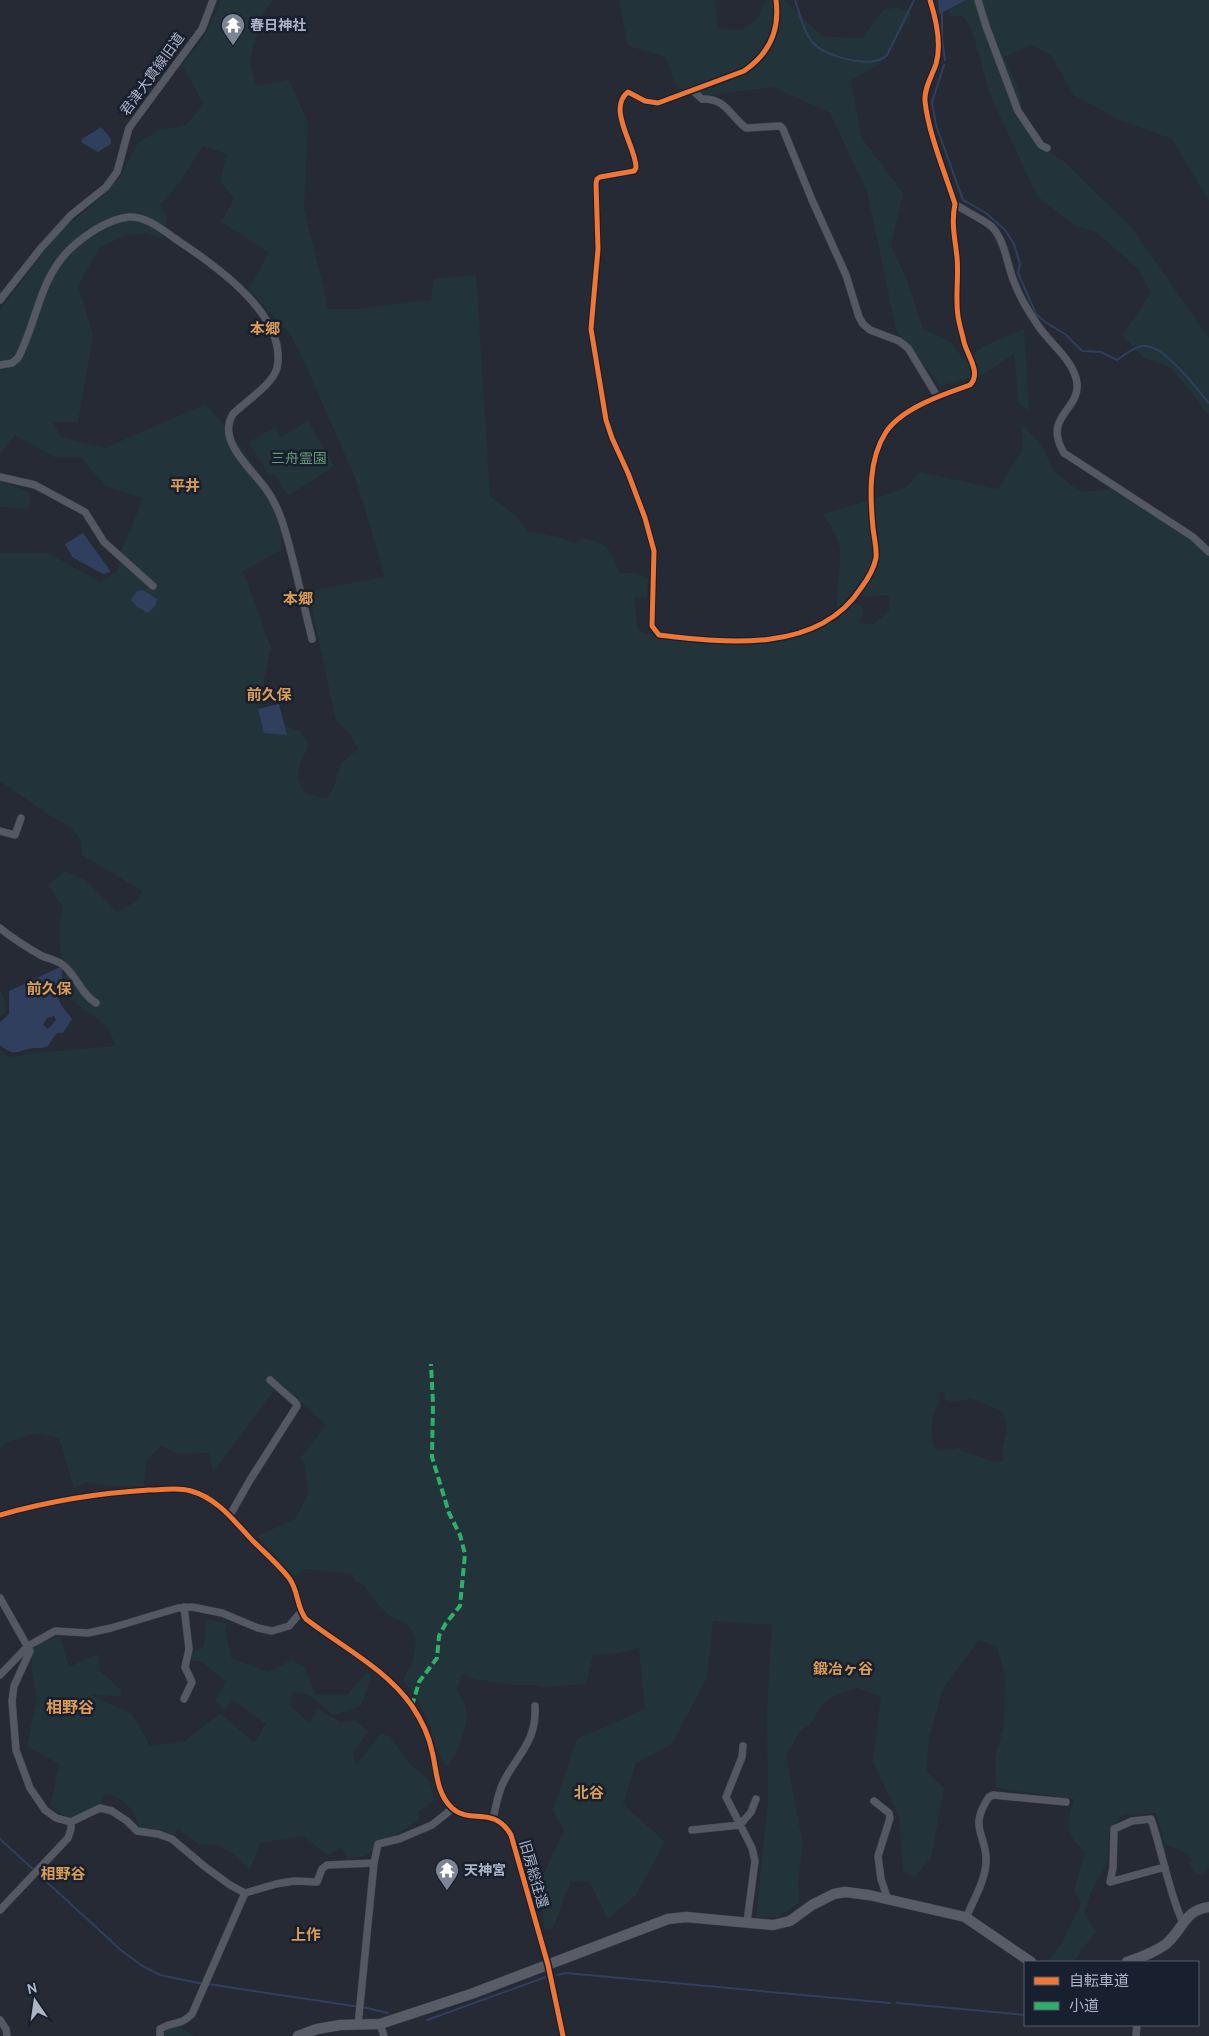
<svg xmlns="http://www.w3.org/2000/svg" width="1209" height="2036" font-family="Overpass,'Noto Sans JP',sans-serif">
  <rect width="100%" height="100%" fill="#252a34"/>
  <path fill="#22343a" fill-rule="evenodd" d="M222,0H273L260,18L250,62L256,86L289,80L308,123L304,209L323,285L327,309H355L431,300L434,279L476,275L490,496L515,515L527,531L559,537L574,543L582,538C610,543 609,548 619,573H635L648,579L647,597L634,598L638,631C690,644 741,647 793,631C805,627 817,621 829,616L836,621L840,618C831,601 844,567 839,545C837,535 829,523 824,514L904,489L920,472L998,489L1023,448L1021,423L1042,446L1053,470L1072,486L1084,492L1111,489L1195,543L1209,557V1868L1201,1876L1195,1873L1189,1863L1192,1860L1189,1854L1165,1845L1156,1813L1123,1815L1109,1831L1107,1863L1091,1892L1084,1914L1096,1931L1073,1962H1048L1062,1943L1081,1904L1074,1890L1085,1853C1064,1830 1066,1828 1074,1799L996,1788L995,1757L1004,1726L1005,1677L997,1646L979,1640L943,1688L929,1738L926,1771L944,1788L931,1858L915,1877L903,1871L899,1817L873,1762L881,1696L856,1688L836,1695L822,1705L810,1725L801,1730L786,1755L803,1845L798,1881L799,1903L778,1917H756L768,1800L767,1712L772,1625L713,1621L707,1678L671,1745L636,1763L623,1804L665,1842L636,1895L608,1919L589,1881H571L553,1929H544L541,1880L564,1830L553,1811L577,1739L645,1709L639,1648L619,1653L593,1655L586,1684L543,1687L534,1685H515L474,1679L462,1674L457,1689C460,1696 467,1707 467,1715C467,1727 455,1761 446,1767L434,1744L431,1729L419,1701L403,1680C412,1664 423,1641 408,1626C403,1620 393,1619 388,1614C378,1607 371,1594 363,1584L355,1582L353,1574L306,1569L294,1576L257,1536L295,1519L308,1494L305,1465L300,1458L326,1425L280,1382L219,1464L213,1471L209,1453L179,1454L161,1446L146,1461L144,1486H110L87,1482L74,1488L59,1438L36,1433L5,1443L0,1451V1050L10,1058L34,1053L116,1046L107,1026L63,994L65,973L60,947V919L63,907L48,885L65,871L85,880L117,912L137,901L142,891L82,855L81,840L72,828L49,815L0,781V553H48L100,582L118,571L121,552L143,498L105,486L81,457H54L15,435L0,454V310L58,233L94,204L121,175L138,143L157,131L186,125L204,104L182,65L204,37ZM203,146L227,154L220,181L234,198L221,222L269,252L249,289L292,337L306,366L356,480L385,577L308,591L336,721L349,733L358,749L341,763L334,786L327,799L304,793C293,772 299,765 309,746L301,731L293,730L258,707L271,648L243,571L281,550L282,508L238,442L206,404L105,448L61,437L53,422H78L93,335L78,286L100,247L127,235L147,233L162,239L167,217L160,205L179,183ZM859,593L865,597L887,595L890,597L889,611L872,625L866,623L861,624L859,621L863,615L862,606L852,601ZM941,1392L945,1393V1400C953,1402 963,1402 970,1398L999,1410L1004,1416L1007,1430L1003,1445V1462C987,1462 976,1454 961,1451L960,1448L939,1451L934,1448C930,1437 931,1411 940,1403L939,1393Z
    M619,0H715L718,29L741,30L757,19L766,0H784L822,36L862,39L883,10L898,7L912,14L879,65L851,80L861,137L903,193L891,246L908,283L923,329L951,342L964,360L986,345L1024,329L1029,411L1019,403L1014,354L982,375L940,386L896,330L867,191L830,113L773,87L703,96L677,88L666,57L628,46Z
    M966,0H1209V201L1172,139L1119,120L1074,95L1050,54L1030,45L1004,57L1019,90L1023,116L1037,145L1065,162L1132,228L1209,338V414L1203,410L1198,401L1171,368L1143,357L1122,335L1151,293L1139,270L1095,231L1077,227L1037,196L991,97L971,27L962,16L950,17L948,9Z
    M308,421L334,466L288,496L274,474L269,476L249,442L275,427L281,437Z
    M0,480L30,493L29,509L0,507Z
    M0,991L4,996L6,1011L0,1017Z
    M206,1619L227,1623L225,1630L231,1658L268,1672L292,1660L304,1667L316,1695H347L366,1673L372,1675L361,1706L333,1715L309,1695L293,1692L290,1706L310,1723L317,1708L340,1722L356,1721L368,1732L353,1753L356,1765L380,1734L390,1736L409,1763L429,1780L434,1801L418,1812L419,1820L365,1856L347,1859L342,1847L328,1856L304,1836L260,1843L250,1870C235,1856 222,1841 200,1845L178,1829L172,1837L140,1829C136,1812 123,1795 104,1794L101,1806L70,1819L50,1806L59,1764L27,1746L37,1698L31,1666L33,1646L60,1636L69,1667L98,1654L100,1671L121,1690V1696L91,1695L132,1714L150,1746L185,1741L220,1713L254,1743L266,1724L233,1700L224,1709L215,1700L226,1682L201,1661H192V1652L204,1646Z
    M176,2024L194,2036H162L167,2027Z"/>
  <path fill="#303f5e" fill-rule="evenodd" d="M938,0H966L939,14Z
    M101,127L111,139V144L98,152L81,142L82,139Z
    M83,533L111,572L103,574L72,557L65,544Z
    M143,590L157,599L156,605L148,613L137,607L131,600L137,591Z
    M279,704L287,735L264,733L258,709Z
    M60,967C66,977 58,985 58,995C58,1004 68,1013 72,1019L63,1033H57L47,1047C42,1048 39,1048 34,1048C17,1050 16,1058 0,1045V1022L9,1014V991ZM54,1016L56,1020L48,1029L43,1025L47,1018Z"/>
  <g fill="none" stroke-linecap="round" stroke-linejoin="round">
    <path stroke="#303f5e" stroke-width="2" d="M795,0C800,14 803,32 813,43C826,57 873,70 887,55L914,0
      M942,10V39L945,60
      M944,65L932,102L936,125L963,200L986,213L1005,230L1014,244L1020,264L1018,273L1036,314L1045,322L1065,334L1082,351L1101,352L1117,360C1125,354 1135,346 1145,346C1165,346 1196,388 1209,403
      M0,1839L35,1871
      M38,1874L122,1951L141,1965L160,1975L203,1984
      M557,1975L566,1973L890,2003
      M208,1984L367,2008L388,2013
      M897,2003L1025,2015
      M427,2020L546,1977"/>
    <g stroke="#41444c" stroke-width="8">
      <path id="street" d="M776,0C780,30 769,54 744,71L658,103L645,101L628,92C606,109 637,148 636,168L634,171L600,177L597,179L596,183L598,249L591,329L606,420L612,438L628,473L645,518L654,551L652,626L659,635C726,643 818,654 861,588C867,580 874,568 876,558C877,549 874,537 873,528C870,496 868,460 886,432C902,408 944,394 970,385C982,373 967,355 964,342C962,333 959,324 958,316C955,296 959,277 957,257C955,239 951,222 955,204C945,173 928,132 925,101C924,88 932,76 936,64C942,44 936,19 930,0
        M978,0L986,26L1018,111L1041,145L1047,148
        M692,90L702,99C726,98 730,116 746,128L780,126L783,129L812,200L846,275L859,317L863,324L870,330L899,341L908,348L937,396
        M955,204C964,211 987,221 993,228C1006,243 1007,267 1015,284C1020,298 1029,312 1037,324C1049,343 1074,360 1077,383C1080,411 1042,416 1064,453L1193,537L1209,552
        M0,300L41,248L71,215L106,187L117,172L129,128L202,29L213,0
        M0,365L12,363L18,358C38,320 38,281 70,249C85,235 108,219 129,217C148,216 165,232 180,242C216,266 288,316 277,368C273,384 245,402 233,414C216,441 252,469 266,489C282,511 287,538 294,564C300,589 306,614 312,639
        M0,477L35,485L85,512L104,542L153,586
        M0,831L15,835L21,818
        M0,928C12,938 28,948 42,956C49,959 57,960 63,965C77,976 80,993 96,1003
        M0,1515C49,1501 99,1493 149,1490C163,1490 178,1487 191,1491C217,1498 234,1521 252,1540C265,1553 278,1564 289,1578C299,1591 296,1607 306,1619C342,1647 385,1668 412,1706C420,1718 429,1736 432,1751C437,1771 436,1793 452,1808C470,1825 494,1805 511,1835L548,1965L563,2036
        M230,1515L250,1480L297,1406L296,1403L270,1380
        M0,1598L30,1651L14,1686L12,1701L16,1750L30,1788L45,1810L56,1818L71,1822L100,1808L112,1811L127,1821L137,1831L158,1834L172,1839L204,1866L230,1885L245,1893L276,1884L294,1881L317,1882L322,1869L327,1865L374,1863
        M0,1675L28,1646L55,1631L88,1633L111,1628L178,1608L192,1607L222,1613L258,1628L272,1631L289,1626L300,1613
        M184,1699L192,1682L185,1667L189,1649L184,1607
        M743,1746L742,1757L726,1797L752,1848L755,1861L747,1922
        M874,1801L889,1813L890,1818L878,1856L881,1879L888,1900
        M493,1819C496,1806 498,1792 504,1781C518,1754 537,1741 535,1706
        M692,1830L740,1825L751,1812L756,1799
        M1165,1867L1110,1882L1113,1868L1114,1829L1132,1821L1151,1819C1163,1854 1168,1890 1183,1923
        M0,1910L68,1838L71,1829V1822
        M966,1918C973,1901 985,1881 986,1863C988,1835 967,1829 989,1797L993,1795L1066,1802
        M0,2020L6,2029L7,2036
        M380,2024L384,2036
        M358,2025L374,1863L378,1844L399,1839L432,1825L453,1808
        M160,2036V2029C174,2020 179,2027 192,2014L245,1893
        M1136,2036L1137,2025"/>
    </g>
    <g stroke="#41444c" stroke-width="11">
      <path id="secondary" d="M1127,1962C1141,1957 1154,1953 1166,1944C1184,1929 1183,1911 1209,1907
        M298,2036L317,2029L340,2025L380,2024L471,1994L668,1919L686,1917L773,1925L790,1921L812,1905L834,1894L845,1892L869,1895L965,1917L1031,1962"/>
    </g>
    <use href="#street" stroke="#545862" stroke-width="7"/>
    <use href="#secondary" stroke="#585c67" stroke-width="10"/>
    <path stroke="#2db169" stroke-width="4" stroke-dasharray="8 4" stroke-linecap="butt" d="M412,1706L419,1682L437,1658L439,1636L446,1623L460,1606L465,1554L460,1535L449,1513L432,1457L433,1404L431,1364"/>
    <g stroke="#181f2e" stroke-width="8">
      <path id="cycleway" d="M776,0C780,30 769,54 744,71L658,103L645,101L628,92C606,109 637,148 636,168L634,171L600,177L597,179L596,183L598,249L591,329L606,420L612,438L628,473L645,518L654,551L652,626L659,635C726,643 818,654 861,588C867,580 874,568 876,558C877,549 874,537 873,528C870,496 868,460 886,432C902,408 944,394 970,385C982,373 967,355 964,342C962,333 959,324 958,316C955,296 959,277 957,257C955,239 951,222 955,204C945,173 928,132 925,101C924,88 932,76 936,64C942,44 936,19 930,0
        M0,1515C49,1501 99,1493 149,1490C163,1490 178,1487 191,1491C217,1498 234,1521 252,1540C265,1553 278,1564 289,1578C299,1591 296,1607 306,1619C342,1647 385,1668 412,1706C420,1718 429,1736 432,1751C437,1771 436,1793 452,1808C470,1825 494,1805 511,1835L548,1965L563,2036"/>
    </g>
    <use href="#cycleway" stroke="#f07635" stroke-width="5"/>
  </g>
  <defs>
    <g id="temple-pin" transform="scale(1.25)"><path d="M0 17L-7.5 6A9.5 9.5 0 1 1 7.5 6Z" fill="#7d8494" stroke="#181f2e"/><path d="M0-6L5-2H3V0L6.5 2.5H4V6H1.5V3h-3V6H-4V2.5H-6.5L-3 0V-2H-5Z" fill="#fff"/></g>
  </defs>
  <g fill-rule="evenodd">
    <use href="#temple-pin" x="233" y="25"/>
    <use href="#temple-pin" x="447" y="1870"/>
  </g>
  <g text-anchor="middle" stroke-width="5" stroke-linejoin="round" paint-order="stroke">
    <g font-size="14" font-weight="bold" fill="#adb4c7" stroke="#181f2e" text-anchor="start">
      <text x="250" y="30">春日神社</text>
      <text x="464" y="1875">天神宮</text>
    </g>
    <g font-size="14" fill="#adb4c7" stroke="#181f2e">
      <text transform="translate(152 74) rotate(-54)" y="5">君津大貫線旧道</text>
      <text transform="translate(534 1874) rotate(74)" y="5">旧房総往還</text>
    </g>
    <g font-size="14" fill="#639974" stroke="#181f2e">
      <text x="299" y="463">三舟霊園</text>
    </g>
    <g font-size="15" font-weight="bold" fill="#dc9c53" stroke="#181f2e">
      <text x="265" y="334">本郷</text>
      <text x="185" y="491">平井</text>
      <text x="298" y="604">本郷</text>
      <text x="269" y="700">前久保</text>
      <text x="49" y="994">前久保</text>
      <text x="843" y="1674">鍛冶ヶ谷</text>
      <text x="589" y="1798">北谷</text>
      <text x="63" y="1879">相野谷</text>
      <text x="306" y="1940">上作</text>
    </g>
    <g font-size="16" font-weight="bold" fill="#dc9c53" stroke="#181f2e">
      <text x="70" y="1713">相野谷</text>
    </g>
  </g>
  <rect x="1024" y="1961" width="175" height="65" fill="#181f2e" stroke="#545b6b"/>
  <rect x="1034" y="1977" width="25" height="8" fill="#f07635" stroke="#545b6b"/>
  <text x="1069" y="1986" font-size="15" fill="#adb4c7">自転車道</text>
  <rect x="1034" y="2002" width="25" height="8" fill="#2db169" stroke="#545b6b"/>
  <text x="1069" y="2011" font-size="15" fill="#adb4c7">小道</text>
  <g transform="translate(35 2001) rotate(347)" stroke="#181f2e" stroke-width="4" paint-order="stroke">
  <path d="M0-4L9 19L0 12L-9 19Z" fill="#adb4c7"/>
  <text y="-8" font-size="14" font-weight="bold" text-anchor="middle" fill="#adb4c7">N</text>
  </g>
</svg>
